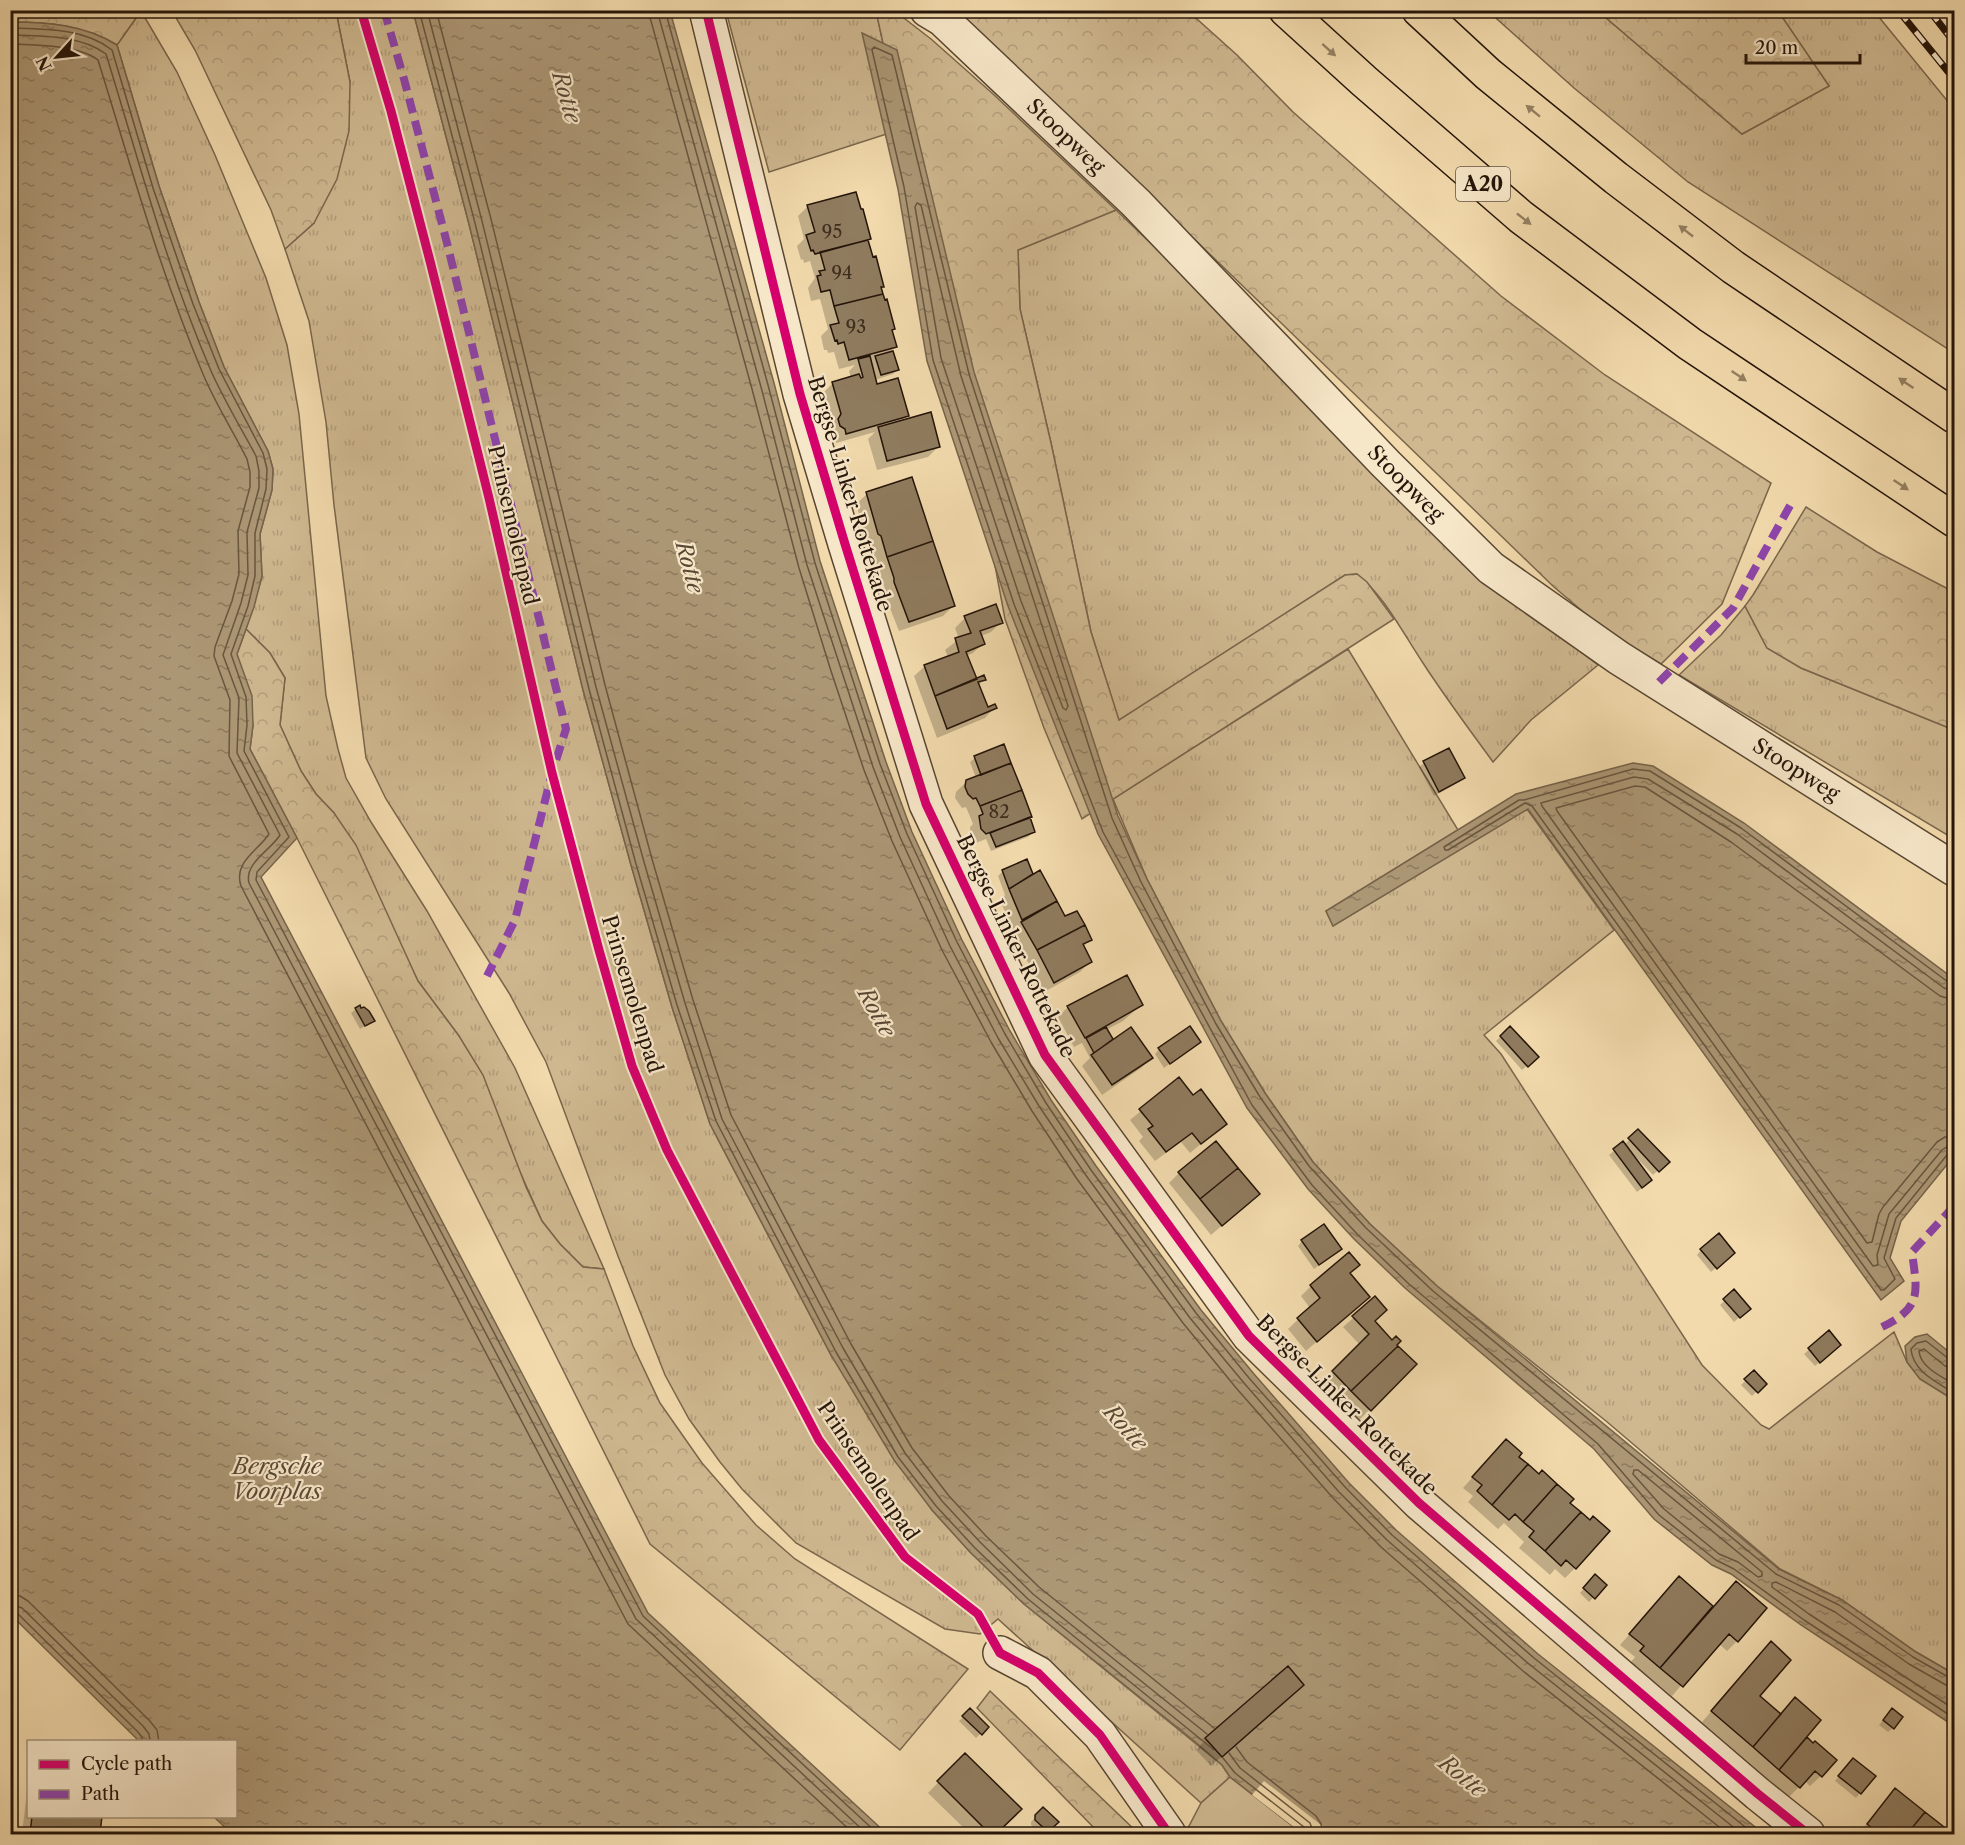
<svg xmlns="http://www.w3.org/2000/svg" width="1965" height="1845" font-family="'Libre Caslon Text',serif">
  <defs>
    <pattern id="grass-tufts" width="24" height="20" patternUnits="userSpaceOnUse" patternTransform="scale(1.5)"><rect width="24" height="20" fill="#cfb890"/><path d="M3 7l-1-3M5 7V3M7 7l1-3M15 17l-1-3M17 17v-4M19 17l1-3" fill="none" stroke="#b29d7b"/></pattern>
    <pattern id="forest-crowns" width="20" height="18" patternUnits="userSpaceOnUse" patternTransform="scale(1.5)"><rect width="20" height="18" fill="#cfb890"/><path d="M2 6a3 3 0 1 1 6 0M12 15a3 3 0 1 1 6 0" fill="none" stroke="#b29d7b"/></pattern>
    <pattern id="water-ripples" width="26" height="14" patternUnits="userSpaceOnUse" patternTransform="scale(1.5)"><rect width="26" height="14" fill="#ac9775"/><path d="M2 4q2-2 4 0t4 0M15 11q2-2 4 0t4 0" fill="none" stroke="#8c7a5e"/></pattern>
  </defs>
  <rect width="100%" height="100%" fill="#f2daac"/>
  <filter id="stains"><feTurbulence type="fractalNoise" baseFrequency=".00333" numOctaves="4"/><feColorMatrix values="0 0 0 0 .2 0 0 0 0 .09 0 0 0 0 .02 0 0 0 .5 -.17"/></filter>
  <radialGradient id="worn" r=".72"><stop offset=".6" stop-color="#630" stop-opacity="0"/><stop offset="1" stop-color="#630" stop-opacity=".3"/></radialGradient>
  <path fill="url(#grass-tufts)" stroke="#7a664c" stroke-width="1.5" d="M141,11L177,72L215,155L266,278L287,345L299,414L326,696L338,749L346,778L371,822L427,911L515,1068L604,1269L583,1267L560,1244L542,1221L459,1036L418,981L334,813L316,794L301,771L280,725L285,678L270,653L246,629L262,577L260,534L272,490L273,469L268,451L224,367L199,302L159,186L117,45Z
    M336,11H413L469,224L583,690L631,865L672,1007L710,1124L831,1355L932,1510L970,1552L1024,1604L1222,1765L1230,1777L1201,1803L998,1619L980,1634L945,1629L796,1543L742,1489L720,1462L689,1419L665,1375L618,1256L546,1062L509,993L386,799L366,758L334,505L326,422L309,321L285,249L314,223L350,82Z
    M726,11H876L902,129L769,172Z
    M1488,11H1598L1742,134L1829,86L1778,11H1874L1954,109V353L1688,182L1574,88Z
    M1116,210L1315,400L1482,575L1598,665L1531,720L1493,762C1469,729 1445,697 1423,663C1404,635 1384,595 1357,574L1345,575L1119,721L1091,632L1051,443L1020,309L1018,250Z
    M1745,606L1767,648L1801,668L1954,730V839L1679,675L1721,635Z
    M1348,649L1458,830L1326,911L1333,926L1527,809L1614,930L1484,1035L1501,1054L1702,1365L1761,1425L1769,1429L1894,1332L1907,1362L1920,1379L1954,1400V1674L1916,1652L1842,1600L1780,1569L1606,1421L1437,1286L1370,1224L1313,1162L1265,1093L1221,1021L1147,879L1113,799Z"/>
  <path fill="url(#forest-crowns)" stroke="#7a664c" stroke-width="1.5" d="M11,11L141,10V11L117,45C85,25 48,22 11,22Z
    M172,11H336L350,82L349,131L337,179L314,223L285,249L271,210L195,50Z
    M876,11L896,12L931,39L992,93L1116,210L1018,250L1020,309L1051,443L1091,632L1119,720L1345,575L1357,574L1367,582L1394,619L1082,819L1044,728L1005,619L991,544Z
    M949,11H1188L1237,55L1293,112L1501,296L1605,375L1771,483L1722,604L1661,664L1606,631L1554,587L1067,116Z
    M1598,11H1778L1829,86L1742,134Z
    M1806,507L1877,552L1954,592V730L1801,668L1767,648L1745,606L1753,595Z
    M246,629L270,653L285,678L280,725L301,771L316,794L334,813L356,845L418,981L459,1036L483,1075L526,1187L542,1221L560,1244L583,1267L604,1269L633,1346L660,1403L702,1463L756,1525L795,1559L968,1669L900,1750L650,1544L297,838L250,749L253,725L237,654Z
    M990,1691L1139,1834H1100L977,1708Z"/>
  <path fill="#cfb890" stroke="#7a664c" stroke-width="1.5" d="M1230,1777L1303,1834H1191L1188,1828L1201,1803Z"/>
  <path fill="url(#water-ripples)" stroke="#76634a" stroke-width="1.5" d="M413,11H670L774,383L820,561L886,762L912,832L962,940L1010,1031L1051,1100L1096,1166L1201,1310L1254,1374L1349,1483L1396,1530L1538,1654L1764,1834H1303L1230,1777L1222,1765L1193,1740L1024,1604L970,1552L932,1510L894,1460L831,1355L710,1124L672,1007L631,865L583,690L469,224Z
    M10,22C48,22 85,25 117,45L159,186L199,302L224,367L268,451L273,469L272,490L260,534L262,576L254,607L237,654L252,696L253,725L250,749L297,838L261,877L648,1613L887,1834H232L214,1817L236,1816V1742L139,1741L11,1615Z
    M862,33L897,50L974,372L1118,816L1147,879L1221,1021L1265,1093L1313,1162L1370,1224L1437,1286L1779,1569L1842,1600L1916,1652L1954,1674V1726L1801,1625L1731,1574L1712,1565L1654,1519L1594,1449L1405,1288L1354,1239L1308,1189L1247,1108L1098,834L1008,606L927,361L898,189Z
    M1633,763L1653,766L1744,823L1954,979V1156L1901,1221L1890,1258L1904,1281L1881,1300L1528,809L1333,926L1326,911L1516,794Z
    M1927,1334L1954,1356V1400L1920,1379L1907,1362L1905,1346L1915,1337Z"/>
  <path fill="#f2daac" d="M1264,1781L1333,1834H1303L1252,1795Z"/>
  <path fill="#0003" d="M808,206L870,238L867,241L895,347L892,350L898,369L893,374L875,380L876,385L907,416L900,422L939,446L928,457L877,470L868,439L875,432L836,443L835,439L830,436L828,430L832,425L823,393L833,383L851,378L849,371L855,365L839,369L834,352L828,353L827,350H824L821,336L828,329L820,299L811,301L808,288L815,278L810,261L804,263L803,259L801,260L797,246L804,239L798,216Z
    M867,494L953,606L943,616L899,631L884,593L885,589L871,547L868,544L856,504Z
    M965,618L1001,622L991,632L981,636L983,643L973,653L966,656L976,681L984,679L978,686L988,709L995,707L985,718L937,738L914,676L925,666L948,657L945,650L959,639L955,628Z
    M975,758L1028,818L1033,832L1028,837L991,851L986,839L976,843L971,840L970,827L973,824L966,807L962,808L955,798L956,792L966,782L976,778L970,762Z
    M1424,763L1463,778L1459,782L1434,796L1419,767Z
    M1026,861L1033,876L1039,872L1064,918L1091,939L1083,947L1091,961L1080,972L1044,992L1012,933L1013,931L1000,900L1005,895L998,876L1003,871Z
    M1141,1005L1123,1021L1106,1030L1111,1039L1107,1044L1151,1058L1141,1068L1102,1095L1082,1066L1090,1058L1082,1043L1074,1047L1058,1017L1068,1007Z
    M356,1009L373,1021L360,1029L351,1013Z
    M1510,1028L1537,1057L1522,1070L1496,1041Z
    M1199,1042L1164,1068L1155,1054L1159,1049Z
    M1179,1080L1193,1097L1225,1124L1190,1153L1181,1142L1155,1161L1139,1141L1143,1137L1130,1120Z
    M1638,1131L1667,1162L1653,1175L1633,1154L1631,1155L1646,1185L1637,1192L1609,1155L1623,1143L1624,1145Z
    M1179,1173L1247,1204L1211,1235L1169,1183Z
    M1302,1241L1335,1253L1314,1269L1298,1246Z
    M1701,1250L1728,1258L1711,1272L1697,1255Z
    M1358,1265L1349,1274L1368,1297L1306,1351L1288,1329L1310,1308L1301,1296L1311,1286Z
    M1734,1291L1744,1313L1734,1322L1720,1305Z
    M1375,1299L1374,1321L1415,1364L1359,1420L1323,1383L1360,1345L1343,1327Z
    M1829,1332L1835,1349L1815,1366L1804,1354Z
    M1754,1372L1765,1383L1752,1396L1741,1385Z
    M1496,1451L1517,1457L1568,1503L1575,1568L1565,1578L1555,1569L1550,1575L1519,1548L1524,1542L1504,1523L1498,1529L1468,1502L1473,1496L1463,1488Z
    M1595,1576L1605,1585L1589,1602L1580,1593Z
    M1679,1578L1713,1608L1737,1641L1727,1651L1718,1643L1672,1696L1631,1662L1635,1657L1620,1645Z
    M1761,1654L1758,1696L1813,1745L1821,1776L1810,1786L1805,1781L1789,1797L1702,1722Z
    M1291,1695L1211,1766L1196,1750L1206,1739Z
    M970,1710L987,1727L976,1738L959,1721Z
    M1887,1715L1893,1728L1888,1732L1879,1725Z
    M965,1755L1020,1809L994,1834H970L928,1793Z
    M1849,1764L1860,1793L1856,1798L1835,1781Z
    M28,1782V1816H101L99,1834H22Z
    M1895,1790L1951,1834H1858Z
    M1043,1809L1056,1822L1044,1834H1041L1031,1825V1822Z"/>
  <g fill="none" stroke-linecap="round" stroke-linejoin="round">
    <path stroke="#68563f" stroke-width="1.5" d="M419,10L475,223L589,689L636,864L677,1005L716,1121L836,1352L898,1457L936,1506L975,1548L1028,1599L1214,1750
      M427,10L482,221L596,687L644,862L685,1003L722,1119L843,1348L905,1453L942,1501L980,1542L1033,1594L1207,1734
      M436,10L491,219L605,685L652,859L693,1000L731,1115L851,1344L912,1448L949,1496L986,1536L1039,1587L1214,1728
      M648,10L752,389L799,568L831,671L864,770L892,841L942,950L991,1042L1032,1111L1077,1179L1183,1323L1237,1389L1333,1498L1381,1547L1523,1671L1728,1834
      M657,10L761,387L807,565L873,767L900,837L950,946L998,1038L1039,1106L1085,1174L1190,1318L1244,1383L1339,1492L1387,1540L1529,1664L1742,1834
      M665,10L768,385L815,563L880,764L907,834L957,942L1005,1034L1046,1103L1091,1170L1196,1313L1249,1378L1345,1487L1392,1535L1534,1658L1754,1834
      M10,28C44,29 84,28 112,50L153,188L193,304L219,369L263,453L267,469L266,489L255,533V576L248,606L231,654L246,697L247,725L244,751L289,837L257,872L256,880L643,1616L878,1834
      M10,35C41,36 81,35 106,54C139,161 167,269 211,371C224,400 241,428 256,456L259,471V488L247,532L248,575L241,603L223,655L239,698L237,753L280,835C271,850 244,863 249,883L636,1619L867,1834
      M10,44C36,45 78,45 98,60C131,166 160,272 203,374C215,403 233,431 247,459L250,472V487L238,531L239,574L232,601L215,647L214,656L230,700L229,756L269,834C258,851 233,862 241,886L628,1624L854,1834
      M917,203L921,205L961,376L1068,706L1066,710L1063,708L1021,601L941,358L915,207Z
      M1954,984L1948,982L1741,828L1650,771L1633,769L1524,800H1519L1444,847L1445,850H1448L1525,803L1532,806L1881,1290H1884L1895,1279L1884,1258L1896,1218L1947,1155L1954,1153
      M1954,991L1944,988L1737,834L1648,779L1634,777L1541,803L1542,806L1873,1266L1878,1265L1877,1255L1889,1214L1942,1150L1948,1146L1954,1145
      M1954,1000L1940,996L1731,842L1645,787L1635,786L1556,808L1557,811L1867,1243L1872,1242L1879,1214L1883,1207L1937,1142L1945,1137L1954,1136
      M1954,1360L1949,1359L1926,1341L1917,1343L1911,1349C1913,1372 1937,1382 1954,1393
      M1954,1368L1945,1366L1924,1349L1919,1351C1920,1367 1942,1377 1954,1384
      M1634,1470H1638L1762,1572V1576L1758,1577L1738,1562L1719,1554L1664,1509L1633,1474Z
      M10,1595L20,1596L28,1601L149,1720L157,1730L159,1742
      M10,1604L22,1608L143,1726L149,1734L150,1742
      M10,1611L17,1613L137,1731L142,1737L143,1742
      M1954,1679L1950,1678L1913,1657L1839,1605L1776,1574L1433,1291L1366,1228L1309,1166L1260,1097L1216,1024L1141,882L1112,818L969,374L892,55L874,47L872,50L904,187L933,360L1014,604L1103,832L1252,1105L1312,1185L1358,1235L1409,1284L1598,1444L1659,1515L1716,1560L1734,1569L1804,1620L1954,1718
      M1954,1686L1946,1685L1909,1664L1835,1612L1776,1582L1772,1583V1587L1809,1614L1954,1709
      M1236,1747L1247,1762L1316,1816L1321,1824L1323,1834
      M1229,1753L1240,1768L1310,1823L1314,1834
      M1223,1758L1235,1773L1304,1827L1306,1834"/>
  </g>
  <path fill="#8f7b5e" stroke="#241409" stroke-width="1.5" d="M856,192L861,209H863L871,239L815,254L813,250L811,251L806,235L815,232L807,205Z
    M868,240L873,257L876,256L884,287H881L883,294L834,306L830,290L821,292L817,276L821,275L819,271L825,270L820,252Z
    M883,294L885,300L887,299L895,329L892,330L897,347L849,360L844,342L838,344L837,340L835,341L830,325L839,323L834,306Z
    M893,351L899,370L881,375L875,356Z
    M870,356L877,384L898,378L909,416L846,434L845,429L840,426L838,419L841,414L832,382L859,374L861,378L863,377L858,359Z
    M931,412L940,447L887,461L878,427Z
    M912,477L933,541L887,557L881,536L878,534L866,492Z
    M933,541L955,606L909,622L894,582V578L887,557Z
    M996,604L1003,623L980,631L985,644L966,652L977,679L935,696L924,665L959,652L955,638L971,633L964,616Z
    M984,675L986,680L978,682L988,707L995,704L997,708L947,729L935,696Z
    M1004,744L1011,763L981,775L974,756Z
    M1449,748L1465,778L1439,792L1423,761Z
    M1011,763L1022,790L980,806L976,798L973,799L968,794L965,787L966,780Z
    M1022,790L1032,817L986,834L981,829L979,816L983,814L980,806Z
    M1030,817L1035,832L996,847L990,833Z
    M1027,859L1033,874L1009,889L1002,870Z
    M1040,870L1057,901L1022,920L1009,889Z
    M1057,901L1065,916L1077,911L1085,925L1037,950L1021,922Z
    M1085,925L1092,940L1083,944L1092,962L1054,983L1037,950Z
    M1127,975L1143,1005L1085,1038L1067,1006Z
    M360,1005L361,1008L364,1007L369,1011L375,1021L365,1026L355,1008Z
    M1190,1026L1201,1042L1170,1064L1158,1048Z
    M1510,1026L1539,1057L1528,1067L1500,1036Z
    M1106,1027L1113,1039L1094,1053L1086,1038Z
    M1131,1027L1153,1058L1112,1085L1091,1055Z
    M1179,1077L1193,1095L1201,1089L1227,1124L1201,1144L1192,1133L1166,1152L1148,1129L1153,1126L1139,1109Z
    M1638,1129L1670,1162L1659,1172L1628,1138Z
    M1216,1141L1238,1168L1200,1199L1178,1172Z
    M1623,1141L1652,1180L1642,1188L1613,1149Z
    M1238,1168L1260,1194L1222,1226L1200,1199Z
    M1324,1224L1342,1249L1319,1265L1301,1240Z
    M1719,1233L1735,1253L1717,1269L1700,1249Z
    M1349,1252L1360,1265L1350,1273L1370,1297L1317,1342L1297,1318L1320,1298L1310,1285Z
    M1734,1289L1751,1309L1740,1318L1723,1299Z
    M1375,1296L1387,1310L1375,1321L1392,1340L1396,1336L1401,1341L1397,1345L1398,1346L1351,1391L1332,1371L1369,1334L1352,1316Z
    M1829,1330L1841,1345L1820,1363L1808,1348Z
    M1398,1346L1417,1364L1371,1411L1351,1391Z
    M1754,1370L1767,1384L1758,1393L1744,1379Z
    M1506,1439L1522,1453L1519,1457L1528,1464L1492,1505L1477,1491L1482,1485L1472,1477Z
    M1528,1464L1539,1474L1542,1470L1557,1484L1523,1522L1515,1514L1509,1520L1492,1505Z
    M1557,1484L1574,1499L1570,1503L1581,1512L1545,1551L1529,1537L1534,1531L1523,1522Z
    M1581,1512L1590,1520L1593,1516L1610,1531L1576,1569L1566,1560L1561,1566L1545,1551Z
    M1595,1574L1607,1585L1595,1599L1583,1588Z
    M1679,1576L1713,1606L1660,1668L1640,1651L1644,1646L1629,1634Z
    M1736,1581L1767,1608L1738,1642L1729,1634L1683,1687L1660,1668Z
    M1771,1641L1791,1660L1760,1696L1781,1714L1753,1747L1711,1711Z
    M1288,1666L1304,1685L1222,1757L1205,1738Z
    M1795,1697L1821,1720L1779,1770L1753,1747Z
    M970,1708L989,1727L982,1735L962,1716Z
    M1892,1708L1903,1717L1894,1729L1883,1720Z
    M1807,1737L1813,1743L1815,1741L1837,1760L1822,1777L1815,1771L1800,1788L1779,1770Z
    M965,1753L1022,1809L996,1834H990L937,1781Z
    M1853,1758L1876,1776L1861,1794L1838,1776Z
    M1895,1788L1925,1812L1907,1834H1879L1867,1824Z
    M1043,1807L1059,1822L1050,1830H1046L1035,1820V1815Z
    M1925,1812L1953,1834H1907Z
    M32,1816H102L100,1834H30Z"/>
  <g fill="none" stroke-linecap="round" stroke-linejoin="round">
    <g stroke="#584632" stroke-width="36">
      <path id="minor" d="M706,10L800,394L845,544L926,804L1045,1055L1249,1336L1419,1503L1758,1794L1808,1834
        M1000,1653L1038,1673L1100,1735L1169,1834"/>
    </g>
    <g stroke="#584632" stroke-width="36">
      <g id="tertiary">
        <path id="s1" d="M927,10L942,19L1136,203L1386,464L1491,568L1619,658L1954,869"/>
      </g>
    </g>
    <g stroke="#241409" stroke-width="36">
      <path id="motorway" d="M1286,10L1364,81L1521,217L1690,344L1954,520
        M1419,10L1488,74L1616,178L1733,267L1954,416"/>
    </g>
    <use href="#minor" stroke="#f7e7c9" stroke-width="33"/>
    <use href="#tertiary" stroke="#f7e7c9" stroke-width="33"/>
    <use href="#motorway" stroke="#f2daac" stroke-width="33"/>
    <g stroke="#241409" stroke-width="7">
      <path id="rail" d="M1898,10L1954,79
        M1929,10L1954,42"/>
    </g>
    <use href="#rail" stroke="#f7e7c9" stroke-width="4.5" stroke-dasharray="14" stroke-linecap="butt"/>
    <path stroke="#8e44ad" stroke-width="8" stroke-dasharray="15 8" stroke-linecap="butt" d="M384,10L404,79L447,243L566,729L552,773L515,920L487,976
      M1659,682L1733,608L1792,502
      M1882,1327C1923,1307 1917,1292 1912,1252L1954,1206"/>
    <g stroke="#f7e7c9" stroke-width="13">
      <path id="cycleway" d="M361,10L391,111L430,261L489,498L552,773L599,950L632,1066L667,1150L819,1440L905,1557L978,1614L1000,1653L1038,1673L1100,1735L1169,1834
        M706,10L800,394L845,544L926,804L1045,1055L1249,1336L1419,1503L1758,1794L1808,1834"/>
    </g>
    <use href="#cycleway" stroke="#d6006c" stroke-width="9"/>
  </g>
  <defs><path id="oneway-solid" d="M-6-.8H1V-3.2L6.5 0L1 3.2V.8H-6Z" transform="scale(1.5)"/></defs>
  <g fill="#958163">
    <use href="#oneway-solid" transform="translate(1329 50) rotate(42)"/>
    <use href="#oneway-solid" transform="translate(1533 111) rotate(-141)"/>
    <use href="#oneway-solid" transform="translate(1524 219) rotate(38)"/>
    <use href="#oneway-solid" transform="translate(1686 231) rotate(-142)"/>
    <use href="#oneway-solid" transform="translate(1739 376) rotate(34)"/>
    <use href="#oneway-solid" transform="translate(1906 383) rotate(-146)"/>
    <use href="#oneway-solid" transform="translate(1901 485) rotate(34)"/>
  </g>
  <g text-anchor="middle" stroke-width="4.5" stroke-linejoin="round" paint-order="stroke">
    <g font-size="18" fill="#3f2e1e">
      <text x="832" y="238">95</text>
      <text x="842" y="279">94</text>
      <text x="856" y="333">93</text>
      <text x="999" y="818">82</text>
    </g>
    <rect fill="#f7e7c9" stroke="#635343" stroke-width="1.5" x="1456" y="167" width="54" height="34" rx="4.5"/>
    <g font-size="20" font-weight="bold" fill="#241409">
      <text x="1483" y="191">A20</text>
    </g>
    <g font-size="21" fill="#241409" stroke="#f7e7c9">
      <text dy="7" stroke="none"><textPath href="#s1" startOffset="188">Stoopweg</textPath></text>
      <text dy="7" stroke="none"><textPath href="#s1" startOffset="674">Stoopweg</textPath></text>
      <text transform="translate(850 494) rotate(73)" y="7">Bergse Linker Rottekade</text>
      <text transform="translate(513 525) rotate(77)" y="7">Prinsemolenpad</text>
      <text dy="7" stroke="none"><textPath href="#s1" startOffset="1160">Stoopweg</textPath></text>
      <text transform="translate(1016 946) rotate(64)" y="7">Bergse Linker Rottekade</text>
      <text transform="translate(632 994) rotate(73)" y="7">Prinsemolenpad</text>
      <text transform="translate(1347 1405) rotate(45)" y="7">Bergse Linker Rottekade</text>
      <text transform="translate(868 1471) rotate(56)" y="7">Prinsemolenpad</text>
    </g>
    <g font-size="22" font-style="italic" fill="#5a4834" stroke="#f7e7c9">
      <text transform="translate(567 97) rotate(74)" y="8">Rotte</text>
      <text transform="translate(690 567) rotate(75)" y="8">Rotte</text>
      <text transform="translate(877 1012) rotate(61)" y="8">Rotte</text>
      <text transform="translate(1126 1427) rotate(48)" y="8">Rotte</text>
      <text x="277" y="1474">Bergsche<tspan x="277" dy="25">Voorplas</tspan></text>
      <text transform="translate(1463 1776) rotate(39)" y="8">Rotte</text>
    </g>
  </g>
  <rect width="1965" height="1845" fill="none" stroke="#f2daac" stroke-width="36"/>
  <rect x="12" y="12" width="1941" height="1821" fill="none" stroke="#241409" stroke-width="3"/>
  <rect x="18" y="18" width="1929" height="1809" fill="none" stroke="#241409" stroke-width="1.5"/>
  <rect x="27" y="1740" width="210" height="78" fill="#f7e7c9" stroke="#a3937c" stroke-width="1.5"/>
  <rect x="39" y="1760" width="30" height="9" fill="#d6006c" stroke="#a3937c" stroke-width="1.5"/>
  <text x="81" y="1770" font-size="18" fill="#241409">Cycle path</text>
  <rect x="39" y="1790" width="30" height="9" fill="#8e44ad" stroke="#a3937c" stroke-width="1.5"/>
  <text x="81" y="1800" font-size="18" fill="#241409">Path</text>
  <g transform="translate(57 57) rotate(243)" stroke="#f7e7c9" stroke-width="4.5" paint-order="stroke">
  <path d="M0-4.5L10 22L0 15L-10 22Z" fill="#241409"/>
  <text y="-9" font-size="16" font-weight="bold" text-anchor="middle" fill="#241409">N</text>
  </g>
  <path d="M1746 54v9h114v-9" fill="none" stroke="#241409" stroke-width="3"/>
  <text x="1755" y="54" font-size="18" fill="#241409" stroke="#f7e7c9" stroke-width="4.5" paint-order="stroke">20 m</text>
  <rect width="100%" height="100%" filter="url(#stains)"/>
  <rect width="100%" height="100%" fill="url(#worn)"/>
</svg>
